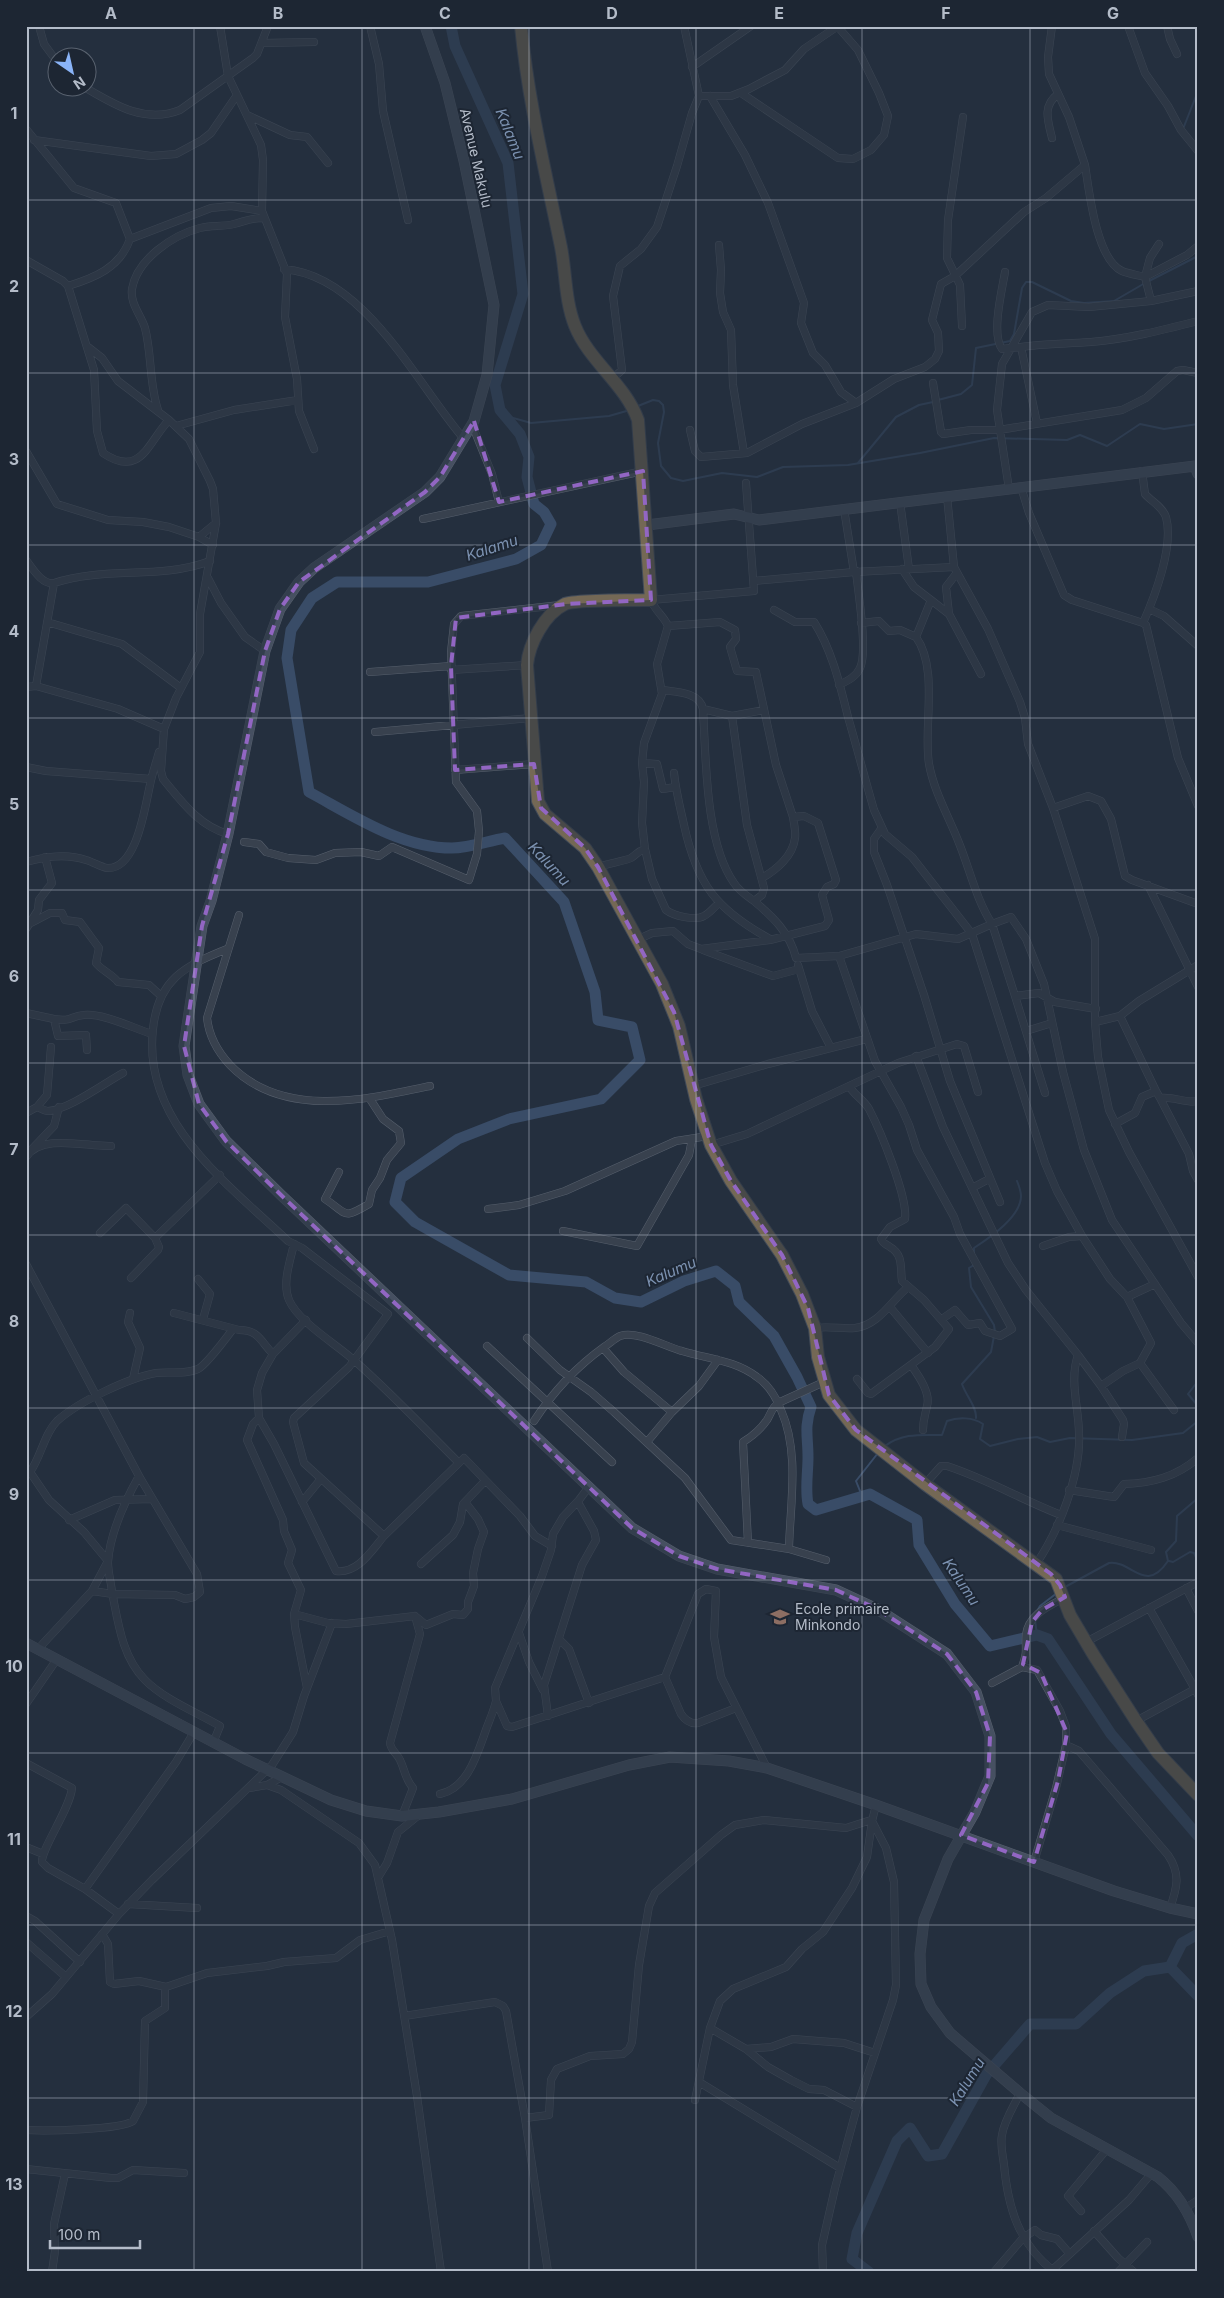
<svg xmlns="http://www.w3.org/2000/svg" width="1224" height="2298" font-family="Inter,sans-serif">
  <rect width="100%" height="100%" fill="#242f3e"/>
  <g fill="none" stroke-linecap="round" stroke-linejoin="round">
    <path stroke="#394c67" stroke-width="2" d="M1183,129L1198,91
      M1149,281L1198,256
      M938,400L961,394L972,385L976,348L1010,341L1014,334L1022,288L1026,282H1032L1071,301L1084,303L1114,301L1145,283
      M638,406L653,400L659,401L663,405L664,412L658,443L661,466L671,478L683,481L722,473L757,477L783,467L848,465L920,453L994,438L1067,440L1080,435L1107,446L1140,424L1164,429L1198,424
      M506,416L531,423L609,416L630,410
      M858,463L896,417L919,405L933,402
      M974,1254V1248C989,1238 1021,1217 1021,1196C1021,1191 1019,1186 1017,1181
      M974,1265L969,1268L971,1287L994,1325L995,1332
      M1198,1381L1188,1394L1198,1406
      M976,1418C977,1407 966,1396 962,1384L991,1352L994,1336
      M885,1446C903,1433 920,1435 942,1435L947,1421C958,1417 973,1417 983,1424L980,1439L990,1446L1018,1439L1037,1437L1050,1442L1070,1438L1132,1440L1183,1433L1198,1421
      M862,1496L856,1481L878,1453
      M1169,1561L1173,1562L1190,1552L1194,1553L1198,1562
      M1065,1587L1109,1563C1132,1560 1145,1595 1168,1561L1166,1552L1176,1541L1177,1516L1198,1498
      M1037,1611L1040,1606L1057,1593
      M1035,1620L1037,1635"/>
    <path stroke="#394c67" stroke-width="11" d="M451,26L455,46L508,163L523,294L495,385L500,410L520,434L529,457L527,477L534,504L544,512L551,524L541,545L516,559L428,582H337L312,598L291,630L287,658L309,792C352,815 401,848 452,848C469,848 488,841 505,838L564,902L595,992L598,1020L632,1027L640,1060L601,1099L509,1119L458,1139L401,1178L395,1202L415,1222L509,1275L586,1282L615,1298L641,1302L684,1281L716,1271L735,1286L739,1302L774,1336L797,1377L811,1407C804,1427 808,1437 808,1457C808,1474 805,1488 808,1504L816,1510L870,1494L917,1520L919,1545L955,1604L990,1646L1037,1635L1048,1639L1111,1734L1198,1836
      M1170,1967L1198,1996
      M869,2272L852,2259L857,2233L897,2141L910,2128L928,2156L942,2154L986,2075L1030,2024H1076L1110,1993L1144,1971L1170,1967L1182,1943L1198,1934"/>
    <g stroke="#565f6c" stroke-width="8">
      <path id="street" d="M39,26L44,44L58,63
        M220,26L228,76L261,145L263,160L262,211L287,274L285,317L297,379L299,411L314,449
        M370,26L379,64L383,111L408,220
        M1128,26L1145,73L1168,106L1181,130L1198,151
        M1167,26L1170,39L1177,54
        M262,43L314,42
        M692,67L751,26
        M86,88C115,105 145,124 180,110L253,58L257,54L268,26
        M741,93L838,158L853,159L871,150L884,135L888,116L879,93L858,50L838,27
        M699,96H731L749,89L785,70L804,49L838,26
        M710,96L745,155L768,203L804,303L801,323L813,353L825,365L841,392L856,403
        M247,115L290,135L307,137L328,163
        M26,129L74,188L116,203L130,239C120,268 94,278 68,286L94,370L97,431L103,453C141,479 148,442 169,420L189,439L210,481L213,489L216,523L200,614V652L176,698L164,729L161,771L163,779C182,802 199,826 228,834
        M1052,138C1048,121 1042,106 1058,94
        M34,140L151,156L176,154L202,140L211,133L237,95
        M1085,165C1089,190 1096,259 1122,271C1129,274 1138,275 1145,277L1151,301
        M130,239L211,208L231,206L262,211
        M719,245L721,270L720,293L723,312L731,330L733,385L744,453
        M26,260L63,281L68,286
        M284,269C365,276 416,383 464,439
        M1005,272C1002,290 991,334 1002,349L1021,347L1037,423
        M1145,277L1187,255L1198,246
        M1145,277L1150,258L1159,244
        M962,326L960,285L947,258L948,220L963,117
        M88,347L102,358L118,381L169,420
        M1021,347C1044,343 1067,344 1091,342C1127,339 1163,330 1198,321
        M612,379L622,370L613,296L620,266L641,249L657,227L677,166L692,113L699,96L684,26
        M933,383L941,432L943,434L971,430H999L1122,410L1146,398L1177,371L1183,370L1198,373
        M158,410C149,383 152,355 145,328C141,315 130,304 132,289C137,259 173,235 200,228C211,225 223,227 234,224C246,221 250,218 263,218
        M474,422L475,432L492,474L499,502
        M176,426L234,410L298,400
        M690,430L695,451L701,457L747,453L802,424L856,403L894,379L925,367L935,359L939,351L938,333L932,320L941,284L955,276L1024,212L1046,198L1085,165L1069,117L1049,74L1048,57L1052,26
        M26,451L57,504L108,520L143,522L169,527L199,537L213,545
        M1142,471L1145,494C1152,502 1162,506 1166,517C1174,546 1155,596 1143,623
        M1021,487L1029,513L1064,595L1072,600L1143,623L1146,625L1178,758L1198,806
        M1009,489L997,410L1002,364L1032,312L1048,305L1089,307L1151,301L1198,291
        M947,496L954,567L988,629L1020,702L1025,718L1028,744L1053,808L1095,939V1022L1098,1057L1109,1110L1129,1152L1198,1277
        M900,502L909,569
        M844,509L854,572
        M423,519L643,471
        M199,537L216,523
        M26,560C33,569 42,585 54,583
        M902,569L914,587L931,600L916,637C939,669 923,727 929,764C934,792 949,817 959,843C970,870 976,899 992,924L1011,917L1026,939L1044,984L1063,1072L1084,1150L1112,1220L1181,1323L1198,1343
        M208,578L221,603L245,637L265,651
        M754,581L854,572L954,567
        M931,600L949,614L981,674
        M1149,609L1164,616L1198,646
        M774,610L795,622H814C832,650 840,685 848,717C857,748 865,779 874,810L885,834L912,857L972,934L1045,1163L1057,1191L1082,1236L1110,1279L1127,1297L1155,1284
        M949,614L946,587L956,574
        M47,622L122,644L181,688
        M861,623L879,621L889,631L900,630L916,637
        M451,670L527,665
        M370,672L451,666
        M839,685C847,681 856,677 860,668C868,652 858,592 856,571
        M36,686L118,709L164,729
        M26,687L36,686L54,583C105,566 160,580 210,561
        M662,690C676,692 700,692 703,709C706,758 705,842 734,883C739,891 747,896 754,901C773,917 790,933 796,958L839,956L916,934L958,939L992,924L1015,996L1039,993L1055,1002L1096,1009
        M703,709L732,716L764,710
        M732,716L747,825L764,888L762,895L754,901
        M375,732L531,718
        M642,763L657,764L663,789L675,787
        M26,767L46,771L151,779
        M455,770L534,764
        M674,773C676,792 680,807 684,825C697,885 717,910 770,939
        M1053,808L1088,796L1101,801L1111,819L1125,876L1132,880L1198,904
        M881,829L874,839V852L887,885L924,995L950,1081L1000,1202
        M244,842L259,844L266,852L288,858L316,860L335,853L361,852L379,856L392,847L469,880L477,854L479,831L477,811L456,782L451,652L454,624L461,616L560,605
        M26,862C46,856 66,853 86,860C93,862 101,867 107,868C137,870 145,806 150,785C152,774 156,763 159,752
        M598,867C606,864 628,860 631,858C637,854 638,851 645,849
        M762,878C776,870 793,856 795,838C796,832 794,824 793,817
        M1148,885L1198,987
        M719,903C714,907 710,913 704,916C695,921 674,916 666,910L652,879L645,849L642,823L644,782L642,763L644,743L662,694L657,664L668,626C664,616 655,611 651,600L754,591L746,483
        M239,915L207,1018C209,1036 217,1051 230,1065C282,1119 365,1100 430,1086
        M26,922L31,923L50,913H62L65,920L80,922L99,948L96,963C101,970 112,974 118,982L149,985L160,995
        M26,929L38,910L39,900L52,883L45,857
        M639,939L652,933L673,931L688,944L701,949L770,940L825,926L829,920L822,895L827,887L834,884L836,880L818,823L804,816L793,817L776,765L756,672L737,671L730,647L736,639L735,630L720,622L668,626
        M227,949C184,966 158,980 153,1029C142,1122 228,1184 288,1241L302,1248L388,1314L349,1367L294,1418L293,1422L304,1463L384,1536L464,1458L520,1516L535,1536L552,1546
        M703,950L773,976L799,969
        M839,956L875,1061L901,1107L909,1125L917,1150L954,1217L960,1234L1012,1329L1000,1336L985,1331L980,1323L968,1325L955,1310L942,1319
        M798,965L812,1011L831,1048
        M1015,996L1045,1093
        M26,1013L54,1019L58,1036L86,1035L87,1050
        M1120,1016L1156,1091
        M54,1019C72,1022 70,1016 84,1015C103,1013 133,1028 152,1034
        M1095,1022L1120,1016L1139,1001L1198,965
        M1026,1031L1052,1023
        M916,1056L943,1127L1008,1263L1026,1290L1078,1355C1069,1381 1079,1408 1079,1434C1081,1474 1059,1531 1036,1564
        M693,1086L768,1064L866,1039
        M849,1086C854,1095 864,1100 869,1109C880,1130 908,1197 905,1219L890,1227L881,1239C884,1245 885,1243 890,1247C904,1255 900,1269 902,1281L924,1300L949,1329L935,1347L871,1394L868,1393L857,1379
        M1160,1098L1189,1154L1193,1171L1198,1180
        M37,1107L47,1095L51,1047
        M26,1113L37,1107C40,1108 44,1111 48,1111C68,1110 103,1084 123,1073
        M1115,1124L1135,1113L1142,1097L1156,1091L1160,1098C1173,1096 1188,1104 1198,1101
        M711,1145L747,1134L898,1063L957,1044L964,1046L978,1092
        M32,1149L54,1126L59,1107
        M26,1157C42,1133 87,1147 111,1146
        M339,1172L325,1199C348,1214 342,1220 369,1204L372,1190L380,1178L387,1160L401,1143L399,1131L383,1119L370,1099
        M972,1188L989,1179
        M488,1209L519,1205L565,1191L676,1141L708,1136
        M563,1231L637,1246L689,1155L692,1139
        M100,1233L126,1208L155,1238
        M294,1244C290,1261 282,1284 289,1300C299,1323 338,1345 356,1362C392,1394 425,1429 459,1463
        M1043,1246L1069,1237L1082,1236
        M26,1264L139,1476C125,1501 110,1533 108,1562C108,1572 111,1582 112,1592C118,1622 122,1657 145,1680C165,1700 196,1712 220,1726L213,1743
        M131,1278L158,1250L159,1247L155,1238L220,1175
        M198,1279L210,1294L203,1319
        M1127,1297L1151,1343L1140,1363L1174,1410
        M890,1307L928,1353
        M130,1313L128,1322L140,1348L133,1379
        M174,1313L239,1330C259,1330 260,1341 273,1354
        M306,1320L273,1354L262,1373L257,1390L259,1418L274,1444L336,1571C358,1574 372,1550 384,1536
        M815,1328C828,1326 842,1329 855,1328C879,1325 891,1301 907,1288
        M527,1338L560,1370L591,1392L614,1412L685,1478L731,1540L789,1549
        M487,1346L612,1462
        M603,1348L624,1372L672,1412L647,1442
        M1078,1355L1101,1386L1123,1371L1140,1363
        M911,1365C918,1375 931,1393 927,1406C925,1416 923,1420 923,1430
        M1101,1386L1123,1420L1124,1424L1122,1437
        M672,1412L699,1386L718,1360
        M259,1418L253,1424L247,1440L283,1520L284,1531L292,1550L288,1563L301,1590L294,1614L295,1627L307,1688
        M534,1421C553,1392 576,1367 604,1347C609,1344 615,1338 620,1336C637,1330 666,1347 682,1351C708,1359 735,1360 757,1377C769,1385 776,1397 781,1410C800,1453 790,1504 789,1549L826,1560
        M925,1484L941,1466H947C987,1479 1022,1500 1061,1515
        M1069,1490L1114,1497L1124,1484C1152,1483 1176,1477 1198,1458
        M579,1500L563,1517L553,1534L551,1550L542,1576L495,1688L496,1701L507,1726L512,1727L665,1677L698,1594L706,1589L716,1591L714,1637L721,1677L767,1768
        M302,1502L320,1480
        M69,1520L115,1500L152,1499
        M1057,1525L1151,1550
        M748,1543L743,1442C753,1436 760,1430 767,1420C771,1413 772,1408 778,1403L824,1382
        M421,1564L453,1535L460,1522L463,1504L484,1482
        M1186,1588L1198,1611
        M92,1591L113,1594L175,1595L185,1599L194,1597L200,1592L197,1574L139,1476
        M1149,1608L1195,1689L1198,1688
        M294,1614L328,1623L346,1624L415,1616L420,1634L390,1743C391,1751 397,1753 400,1760C405,1770 405,1779 413,1788L402,1816
        M415,1616L426,1625L453,1614L463,1615L468,1609V1602L474,1586L473,1573L478,1549L484,1532L478,1519L465,1502
        M519,1633L529,1662L543,1690
        M559,1639L569,1649L589,1703
        M1086,1642L1198,1582
        M38,1649L92,1591L108,1561L84,1532L49,1500L30,1472C41,1457 44,1434 57,1421C78,1402 128,1378 156,1373C170,1371 185,1375 198,1369C206,1365 227,1337 233,1329
        M1022,1667C1028,1651 1025,1650 1026,1635C1028,1615 1049,1606 1064,1598
        M665,1677L681,1714C685,1720 691,1724 698,1723L736,1708
        M992,1683L1022,1667L1037,1670L1060,1711L1066,1727V1745
        M26,1704L57,1659
        M548,1716L544,1685L582,1565L596,1540L594,1531L579,1504V1500L588,1488
        M1136,1721L1195,1689L1198,1695
        M26,1763L72,1788C70,1809 41,1849 42,1862L48,1868L85,1889L119,1914
        M267,1785L281,1790L359,1843L375,1865L392,1940L417,2096L441,2272
        M250,1788L267,1785L282,1777
        M440,1794C469,1788 478,1751 487,1727C490,1719 494,1710 496,1701
        M26,1847L43,1854
        M1034,1862L1056,1788L1066,1745L1079,1751L1168,1855C1181,1874 1177,1888 1170,1908
        M379,1876L387,1863L398,1832L419,1815
        M85,1889L176,1762L194,1732
        M128,1904L197,1908
        M26,1916L35,1921L80,1962
        M102,1934L108,1944L110,1982L114,1984L139,1981L166,1987L207,1973L267,1966L284,1962L336,1958L360,1940L390,1931
        M26,1942L66,1977
        M404,2016L495,2002L503,2006L506,2011L525,2118L548,2272
        M26,2017L52,1994L119,1914L152,1880L272,1765L293,1732L304,1696L332,1623
        M710,2028L746,2049L771,2047L793,2039L844,2043L875,2053
        M746,2049L768,2067L791,2080L809,2089L824,2090L857,2107
        M699,2082L840,2168
        M1020,2093C1014,2106 1004,2121 1002,2135C1000,2145 1003,2156 1004,2165C1008,2208 1019,2245 1055,2272
        M695,2100L710,2028L720,2001L733,1989L786,1967L802,1949L823,1932L852,1888L867,1857L872,1821
        M525,2118L549,2115L551,2080L557,2069L590,2056L623,2054L629,2049L632,2042L639,1965L649,1906L655,1893L721,1835L735,1825L764,1820L846,1828L871,1820
        M26,2130C44,2131 121,2130 133,2121L143,2102L145,2021L165,2008V1987
        M26,2169L111,2178H118L133,2170L184,2173
        M1184,2209L1198,2200
        M1081,2211L1068,2196L1107,2149
        M1094,2231L1118,2258L1134,2272
        M52,2272L55,2251L54,2224L65,2174
        M823,2272L822,2245L835,2188L857,2107L893,2000L896,1985L894,1882L886,1848L872,1821L876,1805
        M994,2272L1023,2238L1035,2230L1041,2235L1057,2239L1069,2253
        M1050,2272L1129,2200L1151,2174
        M1118,2272L1147,2242"/>
    </g>
    <g stroke="#565f6c" stroke-width="11">
      <path id="secondary" d="M425,26L445,83L464,161L494,305L487,375L474,421L440,477L425,492L314,568L299,582L280,609L265,651L228,834L211,901L202,926L184,1046L188,1075L199,1104L226,1141L281,1195L632,1528L679,1556L717,1569L836,1590L877,1609L947,1654L976,1692L990,1736V1776L975,1812L948,1859L924,1920L920,1954L921,1984L931,2007L950,2033L1020,2093L1051,2118L1158,2177C1177,2192 1190,2214 1198,2237
        M647,525L734,514L759,520L1195,466L1198,474
        M26,1643L245,1759L331,1800L366,1811L402,1816L439,1812L512,1799L629,1765L670,1757L729,1761L767,1768L876,1805L1114,1891L1170,1908L1198,1914"/>
    </g>
    <g stroke="#434c59" stroke-width="14">
      <path id="highway" d="M521,26C528,101 546,174 561,247C566,273 565,301 575,326C589,361 625,384 638,420L651,600C636,600 574,600 565,604C544,614 529,644 527,665L538,801L545,814L585,848L598,867L662,984L679,1026L696,1099L711,1145L731,1181L782,1255L802,1294L815,1328L818,1357L829,1395L856,1430L925,1484L1056,1579L1070,1615L1093,1654L1136,1721L1158,1753L1198,1795"/>
    </g>
    <use href="#street" stroke="#38414e" stroke-width="7"/>
    <use href="#secondary" stroke="#465061" stroke-width="10"/>
    <use href="#highway" stroke="#746855" stroke-width="12"/>
  </g>
  <path d="M0 0H1224V2298H0ZM474,421L499,502L643,471L651,600L566,604L456,618L451,666L455,770L534,764L541,808L585,848L598,867L674,1012L711,1145L731,1181L782,1255L808,1308L829,1395L856,1430L1051,1574L1060,1585L1065,1597L1042,1610L1032,1622L1023,1664L1041,1673L1067,1733L1058,1781L1034,1862L961,1835L988,1783L990,1736L976,1692L947,1654L877,1609L836,1590L717,1569L679,1556L632,1528L281,1195L226,1141L199,1104L184,1046L202,926L228,834L265,651L280,609L299,582L425,492L440,477Z" fill="#242f3e" fill-opacity=".55" fill-rule="evenodd"/>
  <path fill="none" stroke="#9266c3" stroke-width="4" stroke-dasharray="10 6" stroke-linejoin="round" d="M474,421L499,502L643,471L651,600L566,604L456,618L451,666L455,770L534,764L541,808L585,848L598,867L674,1012L711,1145L731,1181L782,1255L808,1308L829,1395L856,1430L1051,1574L1060,1585L1065,1597L1042,1610L1032,1622L1023,1664L1041,1673L1067,1733L1058,1781L1034,1862L961,1835L988,1783L990,1736L976,1692L947,1654L877,1609L836,1590L717,1569L679,1556L632,1528L281,1195L226,1141L199,1104L184,1046L202,926L228,834L265,651L280,609L299,582L425,492L440,477Z"/>
  <path fill="none" stroke="#b4bcc9" stroke-width="1" stroke-opacity="0.55" d="M194,26V2272M362,26V2272M529,26V2272M696,26V2272M862,26V2272M1030,26V2272M26,200H1198M26,373H1198M26,545H1198M26,718H1198M26,890H1198M26,1063H1198M26,1235H1198M26,1408H1198M26,1580H1198M26,1753H1198M26,1925H1198M26,2098H1198"/>
  <defs>
    <g id="school-bare" transform="scale(1.5)"><path d="M0-5L7-2L0 1L-7-2ZM-4 1L0 2.5L4 1V4Q0 6-4 4Z" fill="#8d6e63" stroke="#1d2633" stroke-width="2.5" paint-order="stroke"/></g>
  </defs>
  <g fill-rule="evenodd">
    <use href="#school-bare" x="780" y="1617"/>
  </g>
  <g text-anchor="middle" stroke-width="4" stroke-linejoin="round" paint-order="stroke">
    <g font-size="14" fill="#b4bcc9" stroke="#1d2633">
      <text transform="translate(476 158) rotate(77)" y="5">Avenue Makulu</text>
    </g>
    <g font-size="14" fill="#b4bcc9" stroke="#1d2633" text-anchor="start">
      <text x="795" y="1614">Ecole primaire<tspan x="795" dy="16">Minkondo</tspan></text>
    </g>
    <g font-size="15" font-style="italic" fill="#7c92b1" stroke="#1d2633">
      <text transform="translate(510 134) rotate(68)" y="5">Kalamu</text>
      <text transform="translate(492 548) rotate(-18)" y="5">Kalamu</text>
      <text transform="translate(549 864) rotate(47)" y="5">Kalumu</text>
      <text transform="translate(671 1272) rotate(-23)" y="5">Kalumu</text>
      <text transform="translate(961 1582) rotate(56)" y="5">Kalumu</text>
      <text transform="translate(967 2082) rotate(-58)" y="5">Kalumu</text>
    </g>
  </g>
  <rect width="1224" height="2298" fill="none" stroke="#1d2633" stroke-width="55"/>
  <g transform="translate(72 72) rotate(146)"><circle r="24" fill="#1d2633" stroke="#59626f"/>
  <path d="M0-4L9 19L0 12L-9 19Z" fill="#8ab4f8"/>
  <text y="-8" font-size="14" font-weight="bold" text-anchor="middle" fill="#b4bcc9">N</text>
  </g>
  <path d="M50 2240v8h90v-8" fill="none" stroke="#b4bcc9" stroke-width="2.5"/>
  <text x="58" y="2240" font-size="15" fill="#b4bcc9" stroke="#1d2633" stroke-width="4" paint-order="stroke">100 m</text>
  <rect x="28" y="28" width="1168" height="2242" fill="none" stroke="#b4bcc9" stroke-width="2"/>
  <g font-size="16" text-anchor="middle" font-weight="bold" fill="#b4bcc9">
    <text x="111" y="19">A</text>
    <text x="278" y="19">B</text>
    <text x="445" y="19">C</text>
    <text x="612" y="19">D</text>
    <text x="779" y="19">E</text>
    <text x="946" y="19">F</text>
    <text x="1113" y="19">G</text>
    <text x="14" y="119">1</text>
    <text x="14" y="292">2</text>
    <text x="14" y="465">3</text>
    <text x="14" y="637">4</text>
    <text x="14" y="810">5</text>
    <text x="14" y="982">6</text>
    <text x="14" y="1155">7</text>
    <text x="14" y="1327">8</text>
    <text x="14" y="1500">9</text>
    <text x="14" y="1672">10</text>
    <text x="14" y="1845">11</text>
    <text x="14" y="2017">12</text>
    <text x="14" y="2190">13</text>
  </g>
</svg>
